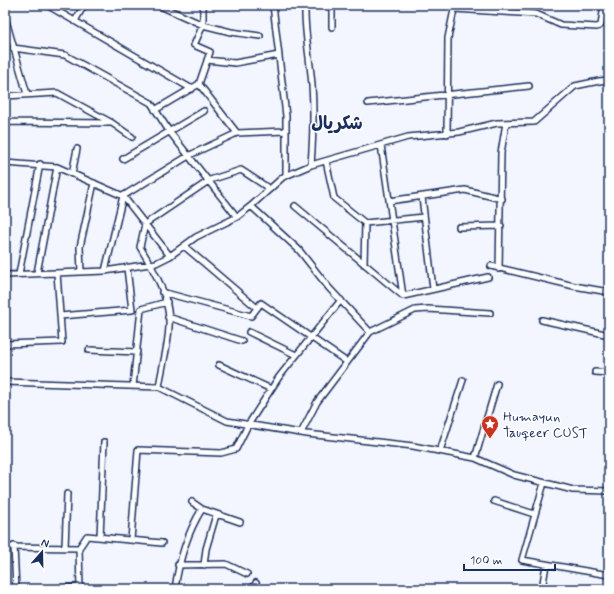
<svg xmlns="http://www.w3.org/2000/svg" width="614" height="594" font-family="Mynerve,'Playpen Sans Arabic',sans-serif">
  <rect width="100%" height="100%" fill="#f3f6fe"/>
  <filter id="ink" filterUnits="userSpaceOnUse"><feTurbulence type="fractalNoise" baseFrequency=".025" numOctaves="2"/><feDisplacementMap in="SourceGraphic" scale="8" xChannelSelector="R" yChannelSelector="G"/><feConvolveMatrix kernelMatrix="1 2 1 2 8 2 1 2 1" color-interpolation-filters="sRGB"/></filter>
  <g filter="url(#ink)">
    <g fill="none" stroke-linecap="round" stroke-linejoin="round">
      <g stroke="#1b2f5e" stroke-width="8">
        <path id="minor" d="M47,5L192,89
          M158,5L203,25L231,32L260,36
          M272,5H273L286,116V176
          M305,5C304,32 310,58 312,85C314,112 313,138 311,165
          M332,5V27
          M454,9L536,14L561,25L597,27L601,25L604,5
          M5,17L27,94
          M75,21L84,5
          M13,48L65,55L151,103L169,131L237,217
          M207,60L235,63L279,55
          M199,84L237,133
          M5,96L57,93L112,123L132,137
          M368,103L529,86
          M155,110L199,84L210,52L194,45L203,25V5
          M5,116V135
          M6,122L111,123
          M447,134L448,38L455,5
          M381,145L403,296
          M123,159L204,111
          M326,161L334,198L365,223L424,217
          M5,163L57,167L37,273
          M57,167L123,196L170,256
          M72,174L77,149
          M422,197L433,289
          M389,201L465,190L502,199
          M251,206L299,250L329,288L370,332
          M295,206L403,296
          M459,227L501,226
          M184,246L257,308
          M364,264L365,223
          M491,266L574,286L609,292
          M499,269L501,153L506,123
          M105,271L123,196L190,155L237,133L286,131
          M81,272L80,247L94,183
          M19,274L40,164
          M5,275L105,271L156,263L170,256L196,237L237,217L251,206L283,177L311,165L408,137L459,132L497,123L534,122L575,86L599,81L609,80
          M162,292L251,316L261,303L347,362
          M403,296L488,277
          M60,316L132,310L127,268
          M168,317L242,341
          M542,320L609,335
          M249,332L296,355
          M5,344L62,342L57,273
          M89,350L137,352
          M219,365L271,389
          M595,372L609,373
          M5,382L159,387L227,421L307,434L413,446L475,458L514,475L573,490L609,491
          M133,386L141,309L167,302
          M159,387C162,367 168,347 169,327C171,299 154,270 140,247L145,224L210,180L241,170L270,189
          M301,433L317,402L370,332L415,310L428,309L490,313
          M440,451L463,380
          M475,458L497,384
          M544,483L522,560L609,575
          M494,501L534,514
          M192,502L202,509L240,522
          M100,537L104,442
          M131,540L138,450L221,453L236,449L248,425L279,377L341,300
          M14,546L16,589
          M5,547L79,548
          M65,548L67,494
          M178,565L226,564L247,574
          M204,565L206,549L216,515
          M45,589L80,587
          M80,589L79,548L87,536L162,543
          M175,589C179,560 186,535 202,509
          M252,589L256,583
          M542,589L546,565"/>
      </g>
      <use href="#minor" stroke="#fff" stroke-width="5"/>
    </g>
  </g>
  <defs>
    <g id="sight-pin" transform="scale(0.9)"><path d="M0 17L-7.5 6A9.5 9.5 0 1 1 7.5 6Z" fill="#c8321e" stroke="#fff"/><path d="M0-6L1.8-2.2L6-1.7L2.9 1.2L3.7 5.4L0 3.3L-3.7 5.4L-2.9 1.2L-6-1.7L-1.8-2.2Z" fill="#fff"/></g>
  </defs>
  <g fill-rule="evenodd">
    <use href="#sight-pin" x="490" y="424"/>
  </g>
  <g text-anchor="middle" stroke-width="3" stroke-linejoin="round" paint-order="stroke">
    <g font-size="14" fill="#1b2f5e" stroke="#fff" text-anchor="start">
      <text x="503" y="421">Humayun<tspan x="503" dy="16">Tauqeer CUST</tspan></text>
    </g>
    <g font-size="18" font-weight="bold" fill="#1b2f5e" stroke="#fff">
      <text x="337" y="129">شکریال</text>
    </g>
  </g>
  <rect width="614" height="594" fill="none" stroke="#fff" stroke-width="20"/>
  <rect x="10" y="10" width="594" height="574" fill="none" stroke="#1b2f5e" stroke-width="1.5" filter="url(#ink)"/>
  <g transform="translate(42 552) rotate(20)" stroke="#ffffff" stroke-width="3" paint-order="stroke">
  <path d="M0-3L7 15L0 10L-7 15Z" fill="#1b2f5e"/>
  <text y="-6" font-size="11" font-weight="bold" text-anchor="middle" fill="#1b2f5e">N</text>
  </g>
  <path d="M464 564v6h91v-6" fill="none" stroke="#1b2f5e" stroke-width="2"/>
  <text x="470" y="564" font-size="12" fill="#1b2f5e" stroke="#ffffff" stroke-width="3" paint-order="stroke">100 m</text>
</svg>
